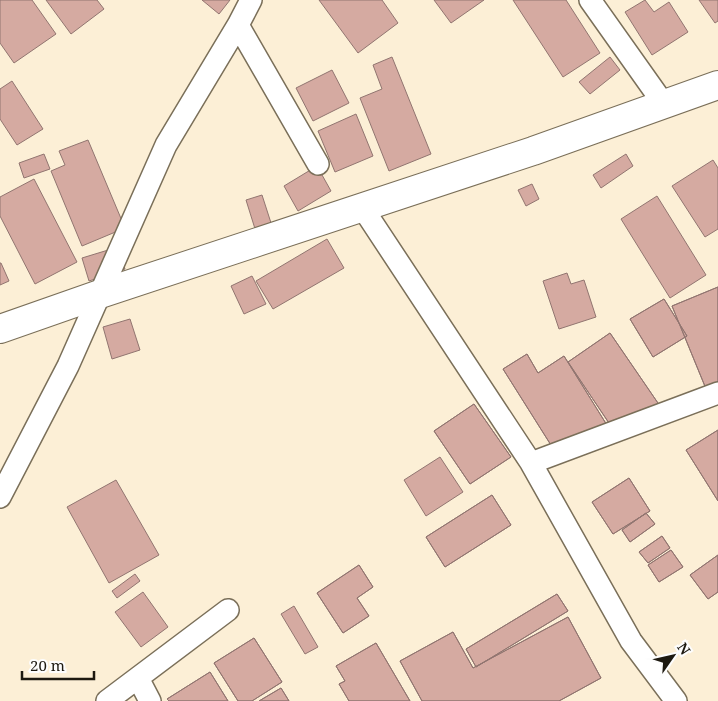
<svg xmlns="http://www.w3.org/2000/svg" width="718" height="701" font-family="'Noto Serif',serif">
  <rect width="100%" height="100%" fill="#fcefd6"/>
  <path fill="#d5aaa1" stroke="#917570" d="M0,0H32L56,34L14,63L0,43Z
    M46,0H97L104,9L71,34Z
    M202,0H230L219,14Z
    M319,0H382L398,23L358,53Z
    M434,0H484L451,23Z
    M513,0H566L600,53L563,77Z
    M645,0L654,12L669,2L688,32L652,55L625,12Z
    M699,0H718V21L715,23Z
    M392,57L431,154L389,171L360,98L382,89L373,65Z
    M610,57L620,70L590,94L579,82Z
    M332,70L349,103L313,121L296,88Z
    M12,81L43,129L17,145L0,119V89Z
    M356,114L373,156L335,172L318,131Z
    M88,140L125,228L82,246L51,171L65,165L59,151Z
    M44,154L50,169L24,178L19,163Z
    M626,154L633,166L601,188L593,175Z
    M713,160L718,168V229L705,237L672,186Z
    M317,166L331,191L298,211L284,186Z
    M34,179L77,262L35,284L0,216V197Z
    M532,184L539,199L526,206L518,190Z
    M262,195L272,226L256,232L246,200Z
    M657,196L706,275L670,298L621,219Z
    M327,239L344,268L273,309L256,281Z
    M118,247L125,269L89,281L82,258Z
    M0,263H1L9,281L0,285Z
    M567,273L571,284L584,280L596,317L559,329L543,281Z
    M252,276L266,304L244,314L231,286Z
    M718,287V398L711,401L672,306Z
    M718,287V398L711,401L672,306Z
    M664,299L687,336L653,357L630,319Z
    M664,299L687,336L653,357L630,319Z
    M130,319L140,350L112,359L103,327Z
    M610,333L660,406L617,435L568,362Z
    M610,333L660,406L617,435L568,362Z
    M527,354L538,373L564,356L610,430L561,461L503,369Z
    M527,354L538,373L564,356L610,430L561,461L503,369Z
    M474,404L511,457L470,484L434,431Z
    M474,404L511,457L470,484L434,431Z
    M718,430V501L686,450Z
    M718,430V501L686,450Z
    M440,457L463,492L426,516L404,480Z
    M629,478L650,511L613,534L592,502Z
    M629,478L650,511L613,534L592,502Z
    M116,480L159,555L109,583L67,507Z
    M492,495L511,525L445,567L426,537Z
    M492,495L511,525L445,567L426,537Z
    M646,513L655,524L630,542L622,530Z
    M646,513L655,524L630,542L622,530Z
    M662,536L670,548L648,563L639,552Z
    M662,536L670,548L648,563L639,552Z
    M671,550L683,567L659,582L648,565Z
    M671,550L683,567L659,582L648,565Z
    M718,555V592L708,599L690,575Z
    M718,555V592L708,599L690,575Z
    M359,565L373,587L357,598L369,616L343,633L317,593Z
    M359,565L373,587L357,598L369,616L343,633L317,593Z
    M135,574L140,581L117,598L112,591Z
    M143,592L168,627L141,647L115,612Z
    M557,594L568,611L476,667L466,649Z
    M557,594L568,611L476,667L466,649Z
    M294,606L318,647L305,654L281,614Z
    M568,617L601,678L559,701H422L400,661L453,632L473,668Z
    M568,617L601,678L559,701H422L400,661L453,632L473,668Z
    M254,638L282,682L252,701H238L214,663Z
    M254,638L282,682L252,701H238L214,663Z
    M376,643L410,701H349L339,684L345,681L336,666Z
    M376,643L410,701H349L339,684L345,681L336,666Z
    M210,672L228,701H169L167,699Z
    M210,672L228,701H169L167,699Z
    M281,688L289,701H259Z
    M281,688L289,701H259Z"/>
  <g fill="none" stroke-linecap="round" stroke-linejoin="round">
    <g stroke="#7a6f59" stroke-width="24">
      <path id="street" d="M590,0L663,103
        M238,25L318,164
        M362,207L531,463L631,641L676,701
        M531,463L718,393
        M0,497L68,366L166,145L238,25L251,0
        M138,678L150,701
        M107,701L228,610"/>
    </g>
    <g stroke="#7a6f59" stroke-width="30">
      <path id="secondary" d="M0,329L100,294L533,151L718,85"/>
    </g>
    <use href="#street" stroke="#fff" stroke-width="21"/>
    <use href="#secondary" stroke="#fff" stroke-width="28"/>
  </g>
  <g transform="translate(673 656) rotate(56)" stroke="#fdfdfd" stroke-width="4" paint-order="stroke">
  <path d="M0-4L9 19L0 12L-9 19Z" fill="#1d1910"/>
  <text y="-8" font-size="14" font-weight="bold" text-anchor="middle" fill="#1d1910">N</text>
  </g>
  <path d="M22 671v8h72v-8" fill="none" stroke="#1d1910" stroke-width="2.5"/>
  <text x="30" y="671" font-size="15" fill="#1d1910" stroke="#fdfdfd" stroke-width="4" paint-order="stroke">20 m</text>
</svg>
